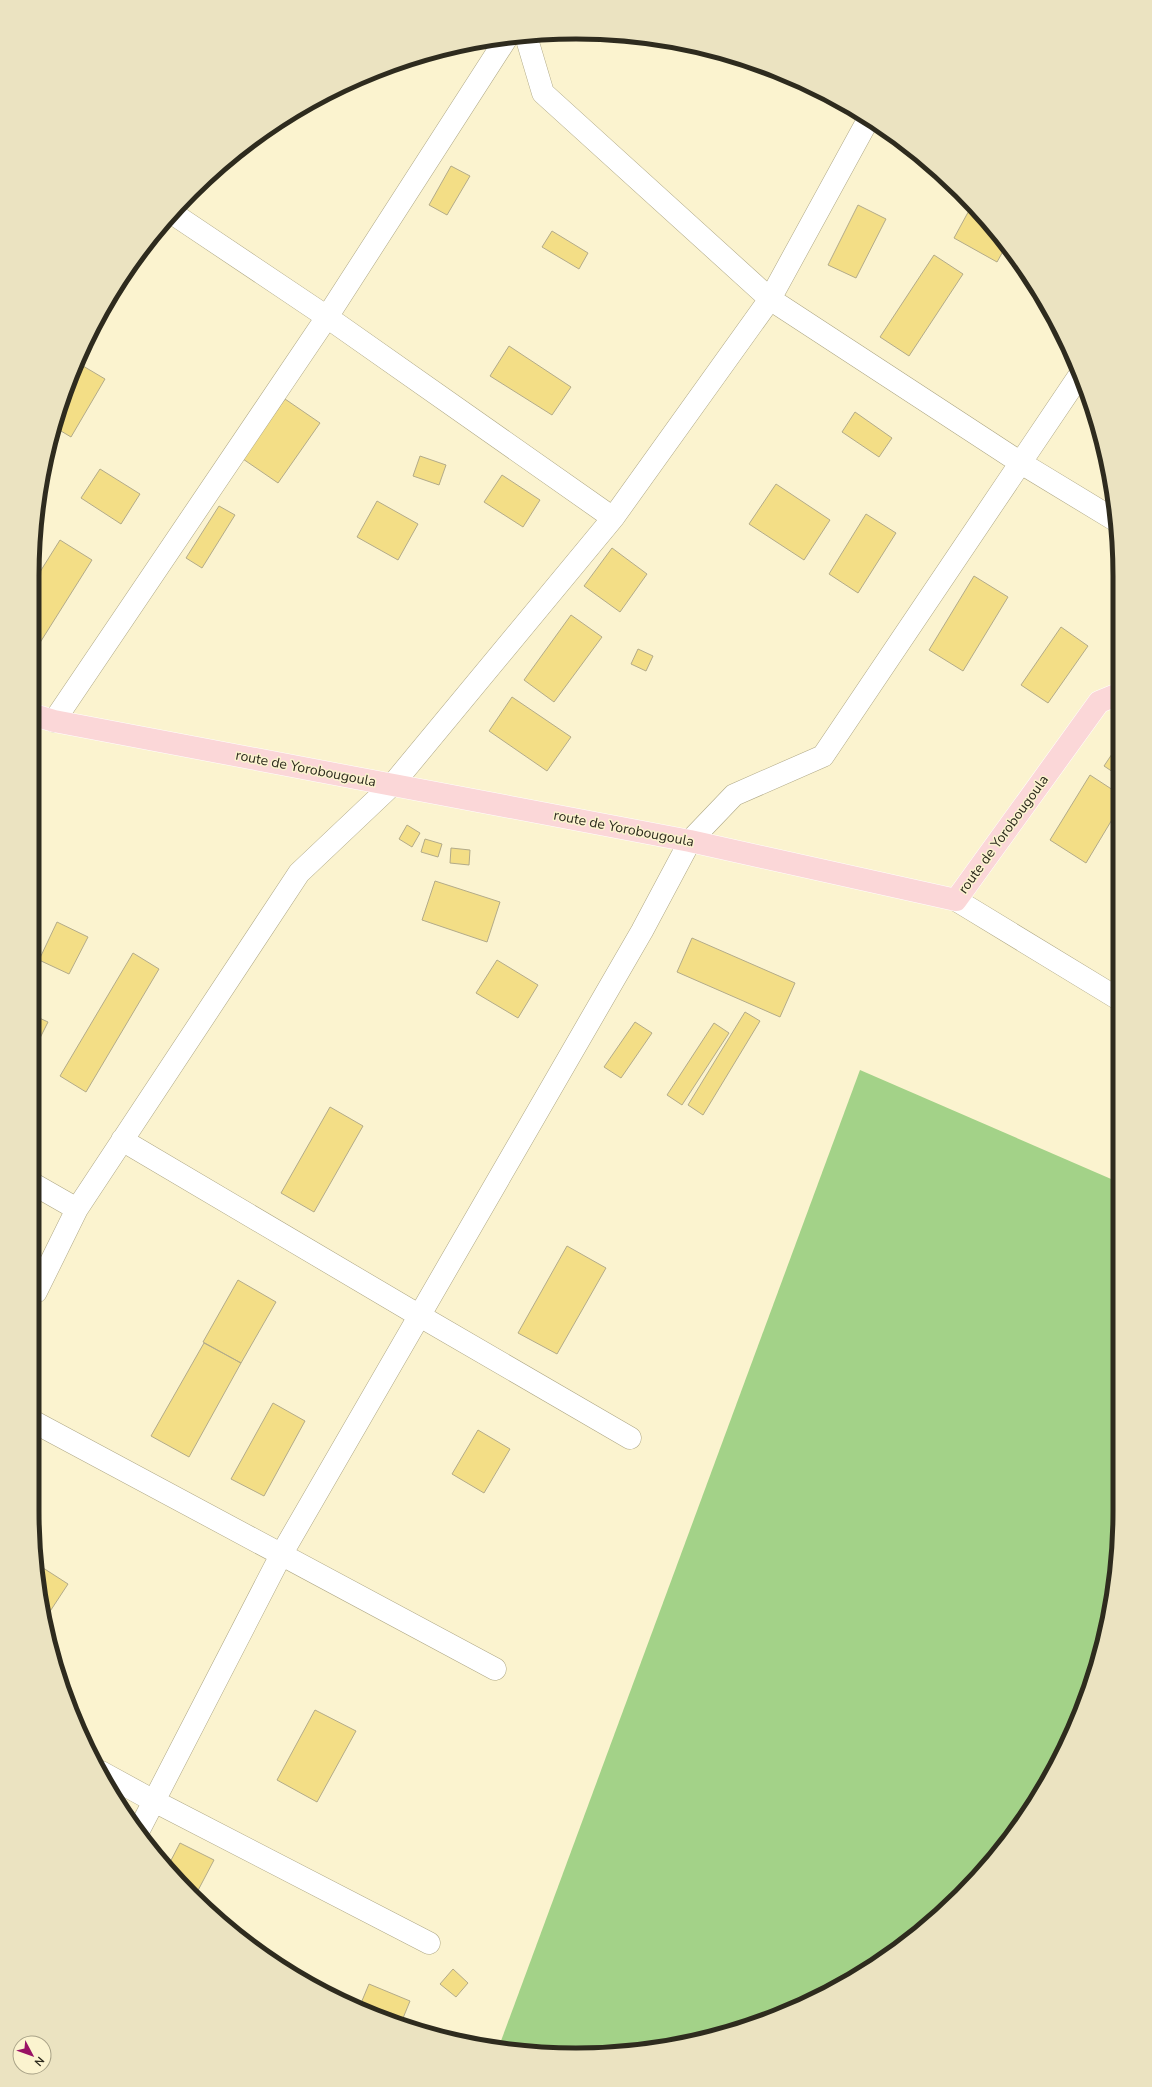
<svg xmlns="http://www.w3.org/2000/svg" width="1152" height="2087" font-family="'Nunito Sans',sans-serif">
  <rect width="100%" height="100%" fill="#fbf3cf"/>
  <path fill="#a3d288" d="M860,1070L1118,1182L1119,1546L1091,1686L1047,1783L985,1870L935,1920L848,1982L784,2014L682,2044L611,2054L498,2049Z"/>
  <path fill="#f3de86" stroke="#b3ab89" d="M451,166L470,176L447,215L429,205Z
    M858,205L886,219L856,278L828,265Z
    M972,205L1006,246L997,262L954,238Z
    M552,231L588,253L579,269L542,247Z
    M934,255L963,274L909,356L880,337Z
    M509,346L571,387L552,415L490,376Z
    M78,363L105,379L71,437L56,428L61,401Z
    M285,399L320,423L278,483L243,459Z
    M855,412L892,438L879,457L842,432Z
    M420,456L446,465L439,485L413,476Z
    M100,469L140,494L121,524L81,498Z
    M502,475L540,500L523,527L484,502Z
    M776,484L830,520L804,560L749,524Z
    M377,501L418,524L398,560L357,537Z
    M219,506L235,515L202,568L186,558Z
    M866,514L896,533L858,593L829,574Z
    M60,540L92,560L36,649L34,647L33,583Z
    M612,548L647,574L620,612L584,586Z
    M974,576L1008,597L963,671L929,650Z
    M571,615L602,637L554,702L524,680Z
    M1061,627L1088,646L1048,703L1021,685Z
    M638,649L653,656L646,671L631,664Z
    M512,697L571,737L547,771L489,731Z
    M1116,748V774L1104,766Z
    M1090,775L1116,792V813L1086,863L1050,840Z
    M407,825L420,833L412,847L399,839Z
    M425,839L442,844L438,857L421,852Z
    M451,848L470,850L469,865L450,863Z
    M435,881L500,902L487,942L422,920Z
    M57,922L88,937L69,974L39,960Z
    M692,938L795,983L780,1017L677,972Z
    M133,953L159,969L86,1092L60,1076Z
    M497,960L538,985L518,1018L476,993Z
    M745,1012L760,1021L703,1115L688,1105Z
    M35,1016L48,1022L35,1048Z
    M635,1022L652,1033L621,1078L604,1067Z
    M714,1023L729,1033L682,1105L667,1095Z
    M330,1107L363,1126L314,1212L281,1193Z
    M567,1246L606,1268L557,1354L518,1333Z
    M238,1280L276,1302L241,1363L203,1342Z
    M204,1343L241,1363L189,1457L151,1436Z
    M273,1403L305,1421L264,1496L231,1479Z
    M478,1430L510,1449L484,1493L452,1474Z
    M37,1564L68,1584L45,1619L37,1582Z
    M315,1710L356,1731L317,1802L277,1780Z
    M180,1843L214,1860L194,1898L167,1868Z
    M453,1969L468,1983L456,1997L440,1984Z
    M369,1984L410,2001L401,2023L359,2008Z"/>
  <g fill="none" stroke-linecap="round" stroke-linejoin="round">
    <g stroke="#aea785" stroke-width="23">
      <path id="minor" d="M526,36L543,93L770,299L1021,463L1115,520
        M172,213L327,317L613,518
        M54,721L327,317L506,39
        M956,900L1117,998
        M122,1140L420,1316L630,1438
        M35,1185L77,1209
        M36,1292L77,1209L299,873L393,784L613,518L770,299L868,120
        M36,1423L495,1669
        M101,1772L154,1801L429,1943
        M138,1832L281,1555L642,931L690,841L734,795L823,756L1079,376"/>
    </g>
    <g stroke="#fff" stroke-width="23">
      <path id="major" d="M34,715L54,721L690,841L956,900L1099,702L1116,695"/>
    </g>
    <use href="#minor" stroke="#fff" stroke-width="22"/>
    <use href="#major" stroke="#fbd7d8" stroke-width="22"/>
  </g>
  <g text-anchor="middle" stroke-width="3" stroke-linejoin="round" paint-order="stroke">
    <g font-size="14" fill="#2e2b1e" stroke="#fbf3cf">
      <text transform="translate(306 768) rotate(11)" y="5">route de Yorobougoula</text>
      <text transform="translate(624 828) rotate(11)" y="5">route de Yorobougoula</text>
      <text transform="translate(1003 834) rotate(-54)" y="5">route de Yorobougoula</text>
    </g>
  </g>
  <path d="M0 0H1152V2087H0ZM576 39H576A537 537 0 0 1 1113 576V1511A537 537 0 0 1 576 2048H576A537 537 0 0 1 39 1511V576A537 537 0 0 1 576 39Z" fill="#ebe3c1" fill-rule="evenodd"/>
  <path fill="none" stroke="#2e2b1e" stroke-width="5" d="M576 39H576A537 537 0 0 1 1113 576V1511A537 537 0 0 1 576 2048H576A537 537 0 0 1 39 1511V576A537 537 0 0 1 576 39Z"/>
  <g transform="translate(32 2055) rotate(131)"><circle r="19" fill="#fbf3cf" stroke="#a9a388"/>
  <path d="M0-3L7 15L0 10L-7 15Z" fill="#991164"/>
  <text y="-6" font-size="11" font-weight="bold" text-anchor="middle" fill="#2e2b1e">N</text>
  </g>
</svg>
